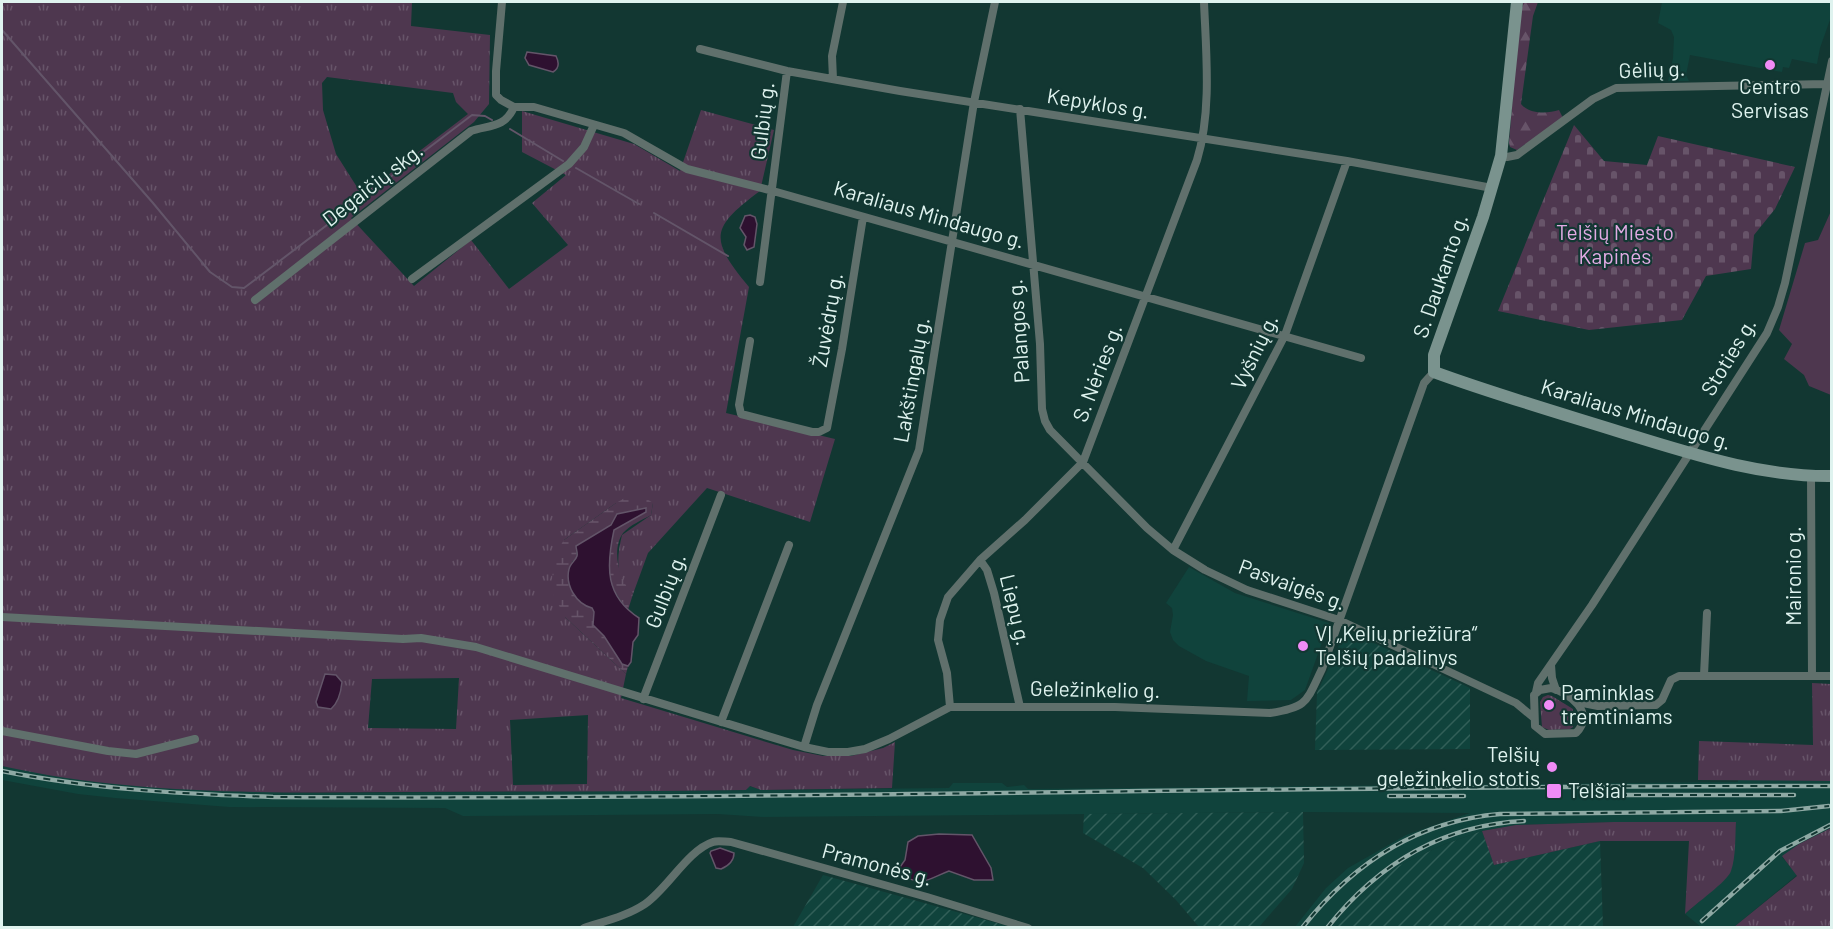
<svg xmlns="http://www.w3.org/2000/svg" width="1833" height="929" font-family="Barlow,sans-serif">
  <defs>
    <pattern id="industrial-furrows" width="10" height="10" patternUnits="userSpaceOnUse" patternTransform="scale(1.5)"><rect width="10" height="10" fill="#10433c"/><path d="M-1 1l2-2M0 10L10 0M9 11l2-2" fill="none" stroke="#325f58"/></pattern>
    <pattern id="grass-tufts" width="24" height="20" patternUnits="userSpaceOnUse" patternTransform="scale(1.5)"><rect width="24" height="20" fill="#4e374f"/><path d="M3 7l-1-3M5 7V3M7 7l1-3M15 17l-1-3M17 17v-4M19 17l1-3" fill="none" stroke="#675469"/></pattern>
    <pattern id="forest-firs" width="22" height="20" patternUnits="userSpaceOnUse" patternTransform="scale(1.5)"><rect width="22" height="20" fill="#4e374f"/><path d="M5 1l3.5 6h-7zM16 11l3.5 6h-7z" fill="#675469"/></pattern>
    <pattern id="wetland-marsh" width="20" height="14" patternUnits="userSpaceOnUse" patternTransform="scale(1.5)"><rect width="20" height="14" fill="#4e374f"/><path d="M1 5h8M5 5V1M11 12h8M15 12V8" fill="none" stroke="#675469"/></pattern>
    <pattern id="cemetery-stones" width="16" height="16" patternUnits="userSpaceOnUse" patternTransform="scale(1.5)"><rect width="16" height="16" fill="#4e374f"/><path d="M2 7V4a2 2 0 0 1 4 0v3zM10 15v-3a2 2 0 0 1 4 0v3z" fill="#675469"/></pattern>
  </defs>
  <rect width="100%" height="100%" fill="#123732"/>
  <path fill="#10433c" d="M1662,2H1831V17L1820,48L1817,64L1792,59L1789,68L1783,67L1782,72L1690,55L1686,75L1689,81H1668L1673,58L1674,37L1671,30L1658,23Z
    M1189,567L1235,593L1329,623L1305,690L1291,700L1247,701L1249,676L1206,661L1179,646L1173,640L1170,632L1173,615L1172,608L1166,603Z
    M2,766L201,790L314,793L746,790L749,786L761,790L949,788L953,783H1002L1007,787L1024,785L1028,789L1738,782V779L1831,781L1832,828L1799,844L1782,857L1797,875L1734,927H1701L1685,914L1728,876L1731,870L1736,822H1614L1516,825L1482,831L1443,845L1398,866L1348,907L1330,927L1294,928L1326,888L1348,868L1406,835L1470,813L1303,812L763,817L718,814L463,816L445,808L229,807L115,798L78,794L2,780Z"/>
  <path fill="url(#industrial-furrows)" d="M1346,630L1470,688V749L1315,750L1317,693Z
    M1303,812L1304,863L1292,889L1259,927H1199L1176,900L1143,868L1083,833L1084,814Z
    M1482,831L1494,865L1600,841L1603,927L1330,928L1348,907L1398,866L1443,845Z
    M823,875L1011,927H793Z"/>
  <path fill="url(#grass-tufts)" fill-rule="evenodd" d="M2,2H412L411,26L490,35L489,104L474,122L351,218L414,286L471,240L509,289L568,245L532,203L566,175L522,152V111L634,144L680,171L701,110L774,130L760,191C710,228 709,239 749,287L726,413L835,439L810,522L707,488L648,553L633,594C614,579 617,556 622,535L651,515L653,503H616L564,540L565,617L626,674L621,698L793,750L823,756H851L883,748L895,742L892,788L761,790L750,786L746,790C631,792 515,791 400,792C268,793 132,795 2,766ZM327,77L453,93L456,102L468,114L362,195L336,154L323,110L322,83ZM459,678L456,729L368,728L372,679ZM588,715L587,784L513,785L510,720Z
    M1812,683L1831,684V781L1698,780L1699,741L1813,745Z
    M1548,695L1552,696L1573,709V727L1570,729L1549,730L1542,727L1540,702L1543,697Z
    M1614,822H1736C1735,837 1736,856 1731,871C1728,881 1695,904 1685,914L1689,841H1600L1494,865L1482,831L1516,825Z
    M1831,828V927H1734L1797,876L1782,856L1799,844Z"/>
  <path fill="url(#forest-firs)" d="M1523,2H1538L1533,16L1521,104C1529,114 1547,114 1559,110L1563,118L1517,150L1510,147L1509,143L1518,30Z"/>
  <path fill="url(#wetland-marsh)" d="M630,495L647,499L653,503L651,515C642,520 630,525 623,533C611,549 619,582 633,594L628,610C604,581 606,566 614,530L645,512L617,514L611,525L576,546L577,557L572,562L594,612L593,625L604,636L622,664L628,666L626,674L565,617L554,596L552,581L554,556L564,540L616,503Z"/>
  <path fill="url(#cemetery-stones)" d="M1574,125L1604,161L1647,165L1658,136L1795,167L1775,209L1754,235L1751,269L1706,276L1682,320L1589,330L1498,311Z"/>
  <path fill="#4e374f" d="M1831,211L1832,395H1831L1809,386L1804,375L1784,359L1792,344L1779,330L1805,243L1818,240Z"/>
  <path fill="#2e1130" stroke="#635569" stroke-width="1.5" d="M527,52L556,56C559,62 560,68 553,72L529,65L525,58Z
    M750,215L755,217L757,224L754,247L747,250L744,245L746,237L740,228L745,216Z
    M646,508V512L614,530C606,567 605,596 639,618L638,635L633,642L631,662L628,666L622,664L604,636L593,625L594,612L592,608C576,604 565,585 569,569C570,564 576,560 577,556C578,553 576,549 576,546L611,525L617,514Z
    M325,674L336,675L342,682C341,692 339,702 331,709L318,707L316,702Z
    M939,834L972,835L991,868L993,880H974L949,871C928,879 922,888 901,874L900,867L905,860L908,842L918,836Z
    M720,848L734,853C734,861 728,866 721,869L716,868L710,853L711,851Z"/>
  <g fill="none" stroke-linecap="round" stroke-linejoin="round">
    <path stroke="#635569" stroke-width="2" d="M2,30L153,203L210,272L232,287L244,288L472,115L485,116L492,120
      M510,129L563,161
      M576,168L639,204
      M654,213L728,256"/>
    <path stroke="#60706c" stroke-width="8" d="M502,2L496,71V95L501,100L514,107H534L624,133L687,169L773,191L1361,358
      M700,49L787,71L900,91L1347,161L1492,188
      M833,79L832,56L843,2
      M1020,109L1040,344L1042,409L1045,421L1050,430L1147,528L1173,550L1205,570L1247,590L1339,620L1516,703L1533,717
      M1501,156L1507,157L1517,155L1593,99L1616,88L1825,84
      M412,279L569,164L584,147L594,125
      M760,282L787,71
      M255,300L471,131C489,125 505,128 514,107
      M750,341L739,405L741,414L812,432H819L827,428L842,349L863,217
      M1811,476L1812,676
      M1173,550L1285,335L1347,161
      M980,560L987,570L994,593L1020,707
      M2,617L403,639L421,638L476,647L804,747L828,752H848L865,749L889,739L950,707H1115L1270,713C1308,707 1306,702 1322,669L1424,383L1434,372
      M1551,665L1552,678L1556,690
      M1704,675L1707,613
      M1551,688C1570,693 1596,713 1576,733L1545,734L1535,726L1534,695L1540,690Z
      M1536,692L1538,683L1592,605L1767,333L1778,307L1785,283L1832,61
      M643,699L721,495
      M1578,702L1598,706L1656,705L1662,700L1671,680L1679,676H1832
      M950,707L947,673L938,640L940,620L948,597L980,560L1025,520L1083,462L1197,160C1212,111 1206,52 1204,2
      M721,722L789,545
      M2,731L108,751L136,754L195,739
      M804,747L817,705L919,450L974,102L995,2
      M584,928C605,921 627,916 645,904C668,888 688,850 713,842C718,840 725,842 731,842L927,897L1028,928"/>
    <path stroke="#7a938e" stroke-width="12" d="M1517,2L1501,156L1483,217L1434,355V372C1494,394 1556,412 1617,431C1687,452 1758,477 1832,476"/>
    <g stroke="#8ea9a4" stroke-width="4.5">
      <path id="rail" d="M2,771C91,789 182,794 273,797C793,800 1312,785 1832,786
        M1620,795H1794
        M1389,796H1464
        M1702,921L1780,851L1832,824
        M1302,928C1353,863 1417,821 1500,814L1781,811L1829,806
        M1327,928C1377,865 1442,825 1524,821"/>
    </g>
    <use href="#rail" stroke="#123732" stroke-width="2" stroke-dasharray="7" stroke-linecap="butt"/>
  </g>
  <g fill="#f08bf6" stroke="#123732" stroke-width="2">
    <circle cx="1770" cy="65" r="6"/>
    <circle cx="1303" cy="646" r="6"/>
    <circle cx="1549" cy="705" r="6"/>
    <circle cx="1552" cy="767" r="6"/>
    <rect x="1546" y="783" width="16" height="16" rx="3"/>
  </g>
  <g text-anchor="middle" stroke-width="4.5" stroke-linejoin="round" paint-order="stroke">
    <g font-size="21" fill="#dff3ef" stroke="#123732">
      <text transform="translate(1652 70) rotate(-2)" y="7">Gėlių g.</text>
      <text transform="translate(1098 104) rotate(9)" y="7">Kepyklos g.</text>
      <text transform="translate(763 121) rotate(-83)" y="7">Gulbių g.</text>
      <text transform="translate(373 185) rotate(-38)" y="7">Degaičių skg.</text>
      <text transform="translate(929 215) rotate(16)" y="7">Karaliaus Mindaugo g.</text>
      <text transform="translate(1441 276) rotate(-71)" y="7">S. Daukanto g.</text>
      <text transform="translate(828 320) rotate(-80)" y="7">Žuvėdrų g.</text>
      <text transform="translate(1019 331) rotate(-94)" y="7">Palangos g.</text>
      <text transform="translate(1255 352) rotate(-64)" y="7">Vyšnių g.</text>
      <text transform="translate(1729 357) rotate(-59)" y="7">Stoties g.</text>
      <text transform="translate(1098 373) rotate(-69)" y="7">S. Nėries g.</text>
      <text transform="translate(912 380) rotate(-80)" y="7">Lakštingalų g.</text>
      <text transform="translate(1636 415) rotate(17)" y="7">Karaliaus Mindaugo g.</text>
      <text transform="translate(1794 576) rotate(-90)" y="7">Maironio g.</text>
      <text transform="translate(1292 585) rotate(20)" y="7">Pasvaigės g.</text>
      <text transform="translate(666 591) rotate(-69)" y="7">Gulbių g.</text>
      <text transform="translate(1015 610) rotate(76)" y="7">Liepų g.</text>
      <text transform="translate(1095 690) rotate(1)" y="7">Geležinkelio g.</text>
      <text transform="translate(877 865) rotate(15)" y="7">Pramonės g.</text>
    </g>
    <g font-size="21" fill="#dff3ef" stroke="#123732" text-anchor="start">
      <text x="1770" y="94" text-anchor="middle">Centro<tspan x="1770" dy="24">Servisas</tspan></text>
      <text x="1315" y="641">VĮ „Kelių priežiūra“<tspan x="1315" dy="24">Telšių padalinys</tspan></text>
      <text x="1561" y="700">Paminklas<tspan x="1561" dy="24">tremtiniams</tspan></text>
      <text x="1540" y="762" text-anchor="end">Telšių<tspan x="1540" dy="24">geležinkelio stotis</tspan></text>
      <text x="1568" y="798">Telšiai</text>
    </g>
    <g font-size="21" fill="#e2abe4" stroke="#123732">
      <text x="1615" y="240">Telšių Miesto<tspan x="1615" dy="24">Kapinės</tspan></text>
    </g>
  </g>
  <rect width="1833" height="929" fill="none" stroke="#dff3ef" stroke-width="6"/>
</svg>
